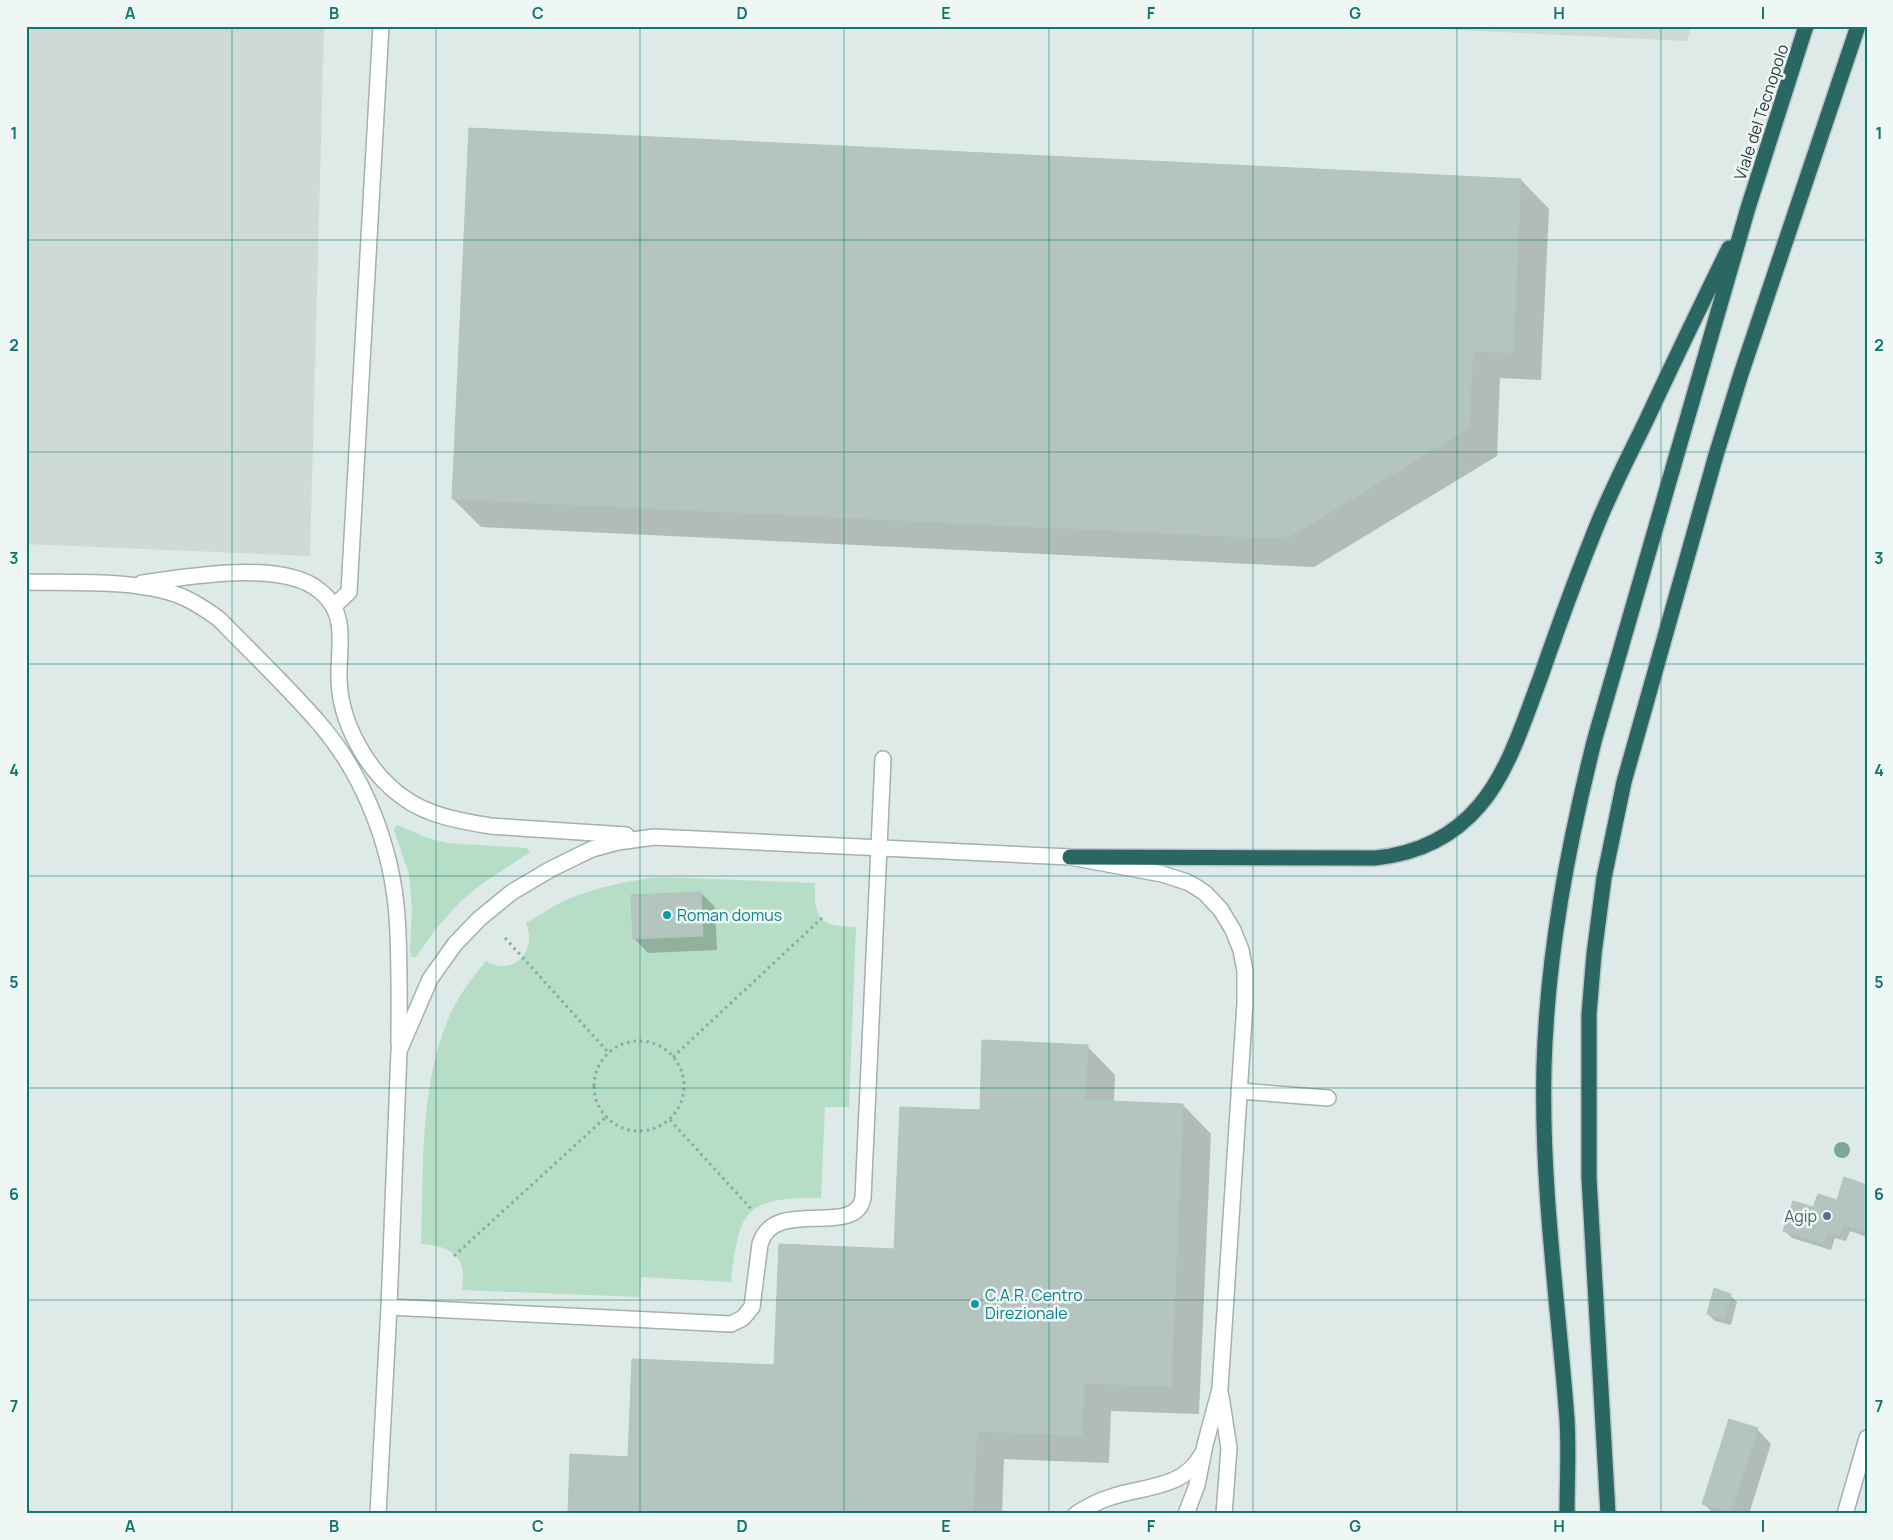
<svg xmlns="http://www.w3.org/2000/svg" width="1893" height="1540" font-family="Manrope,sans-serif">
  <rect width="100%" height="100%" fill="#deeae7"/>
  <path fill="#cddad6" d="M26,26H324L310,556L26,544Z
    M1375,26H1692L1687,41Z"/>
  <path fill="#b6ddc6" d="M397,825L428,838L447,843L527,848L530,852L476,888L460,902L439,925L416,957H412L410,951L412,908L409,874L394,830L395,827Z
    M659,877L815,883C814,920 819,926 856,927L849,1107H825L821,1198C744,1197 739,1210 731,1282L641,1277L640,1297L462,1290C467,1257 453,1246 421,1244C424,1172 419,1090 447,1022C456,999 471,979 486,961C513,977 538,952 526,923C539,916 552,906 566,900C596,887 627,881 659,877Z"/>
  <path fill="#0003" d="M1521,180L1549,209L1541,380L1500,378L1497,456L1314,567L481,527L453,499Z
    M701,893L715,907L717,950L648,953L634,938Z
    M1087,1046L1115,1075L1114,1102L1183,1105L1211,1134L1199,1414L1111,1411L1109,1463L1004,1459L1002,1514H569L630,1458L775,1367L895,1250L981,1111Z
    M1867,1186V1237L1850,1231L1846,1241L1835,1238L1831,1250L1792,1238L1785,1231L1814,1209L1838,1201Z
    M1730,1295L1737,1302L1731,1325L1715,1321L1708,1314Z
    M1757,1429L1771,1444L1749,1514H1714L1703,1503Z"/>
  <path fill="#b4c5c0" stroke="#b1c4bf" d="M469,128L1521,179L1513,353L1473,351L1469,428L1286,539L452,499Z
    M701,892L703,936L633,939L631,895Z
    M982,1040L1088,1045L1085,1100L1183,1104L1171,1387L1084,1383L1082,1436L977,1431L973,1514H568L570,1454L628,1457L632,1359L774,1365L779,1244L894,1249L900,1107L980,1110Z
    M1844,1177L1867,1185V1233L1843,1225L1839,1235L1828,1232L1824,1244L1783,1231L1793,1201L1813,1207L1818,1194L1837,1200Z
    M1714,1288L1731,1294L1724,1319L1707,1314Z
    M1729,1419L1758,1428L1731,1513L1702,1504Z"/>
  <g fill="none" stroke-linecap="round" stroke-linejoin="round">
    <g stroke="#a1b2af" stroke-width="18">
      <path id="minor" d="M26,582C74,583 139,579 183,597C196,603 208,611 219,619C252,653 288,687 319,723C364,775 392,847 397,916C400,959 399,1002 399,1045
        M142,583C187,577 283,559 320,591C349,614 338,647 339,679C340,723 368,773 404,798C429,816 461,821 490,826L626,835
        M334,606L349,592L381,26
        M1239,1091L1328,1098
        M389,1307L731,1324L743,1318L752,1307L760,1244C774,1196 855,1239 863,1198L883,759
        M1221,1396L1229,1448L1224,1514
        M378,1514L389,1307L399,1051L430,979L455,944L479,919L512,892L551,869L592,849L618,842L654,837L1070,857L1162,874L1187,882L1196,887L1205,893L1221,910L1233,930L1241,950L1245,971V1003L1220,1389L1205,1445L1197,1485L1186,1514
        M1076,1514C1087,1507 1098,1501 1111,1497C1143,1486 1184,1489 1202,1454
        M1845,1514L1867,1438"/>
    </g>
    <g stroke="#bcc4c3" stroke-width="18">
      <path id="highway" d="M1070,857L1375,858C1416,854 1453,837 1480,805C1509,771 1525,718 1541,676C1557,630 1574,583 1592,538C1607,498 1627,460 1646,421C1673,363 1701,305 1729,248
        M1567,1514C1567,1483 1569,1451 1567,1419C1558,1302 1541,1185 1544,1067C1547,955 1568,845 1595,738L1748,208L1806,26
        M1608,1514L1589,1178V1014L1594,954L1604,878L1624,782L1716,455L1741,374L1858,26"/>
    </g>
    <path stroke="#7eafa7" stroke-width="3" stroke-dasharray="2.5 4" stroke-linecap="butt" d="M505,938L609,1053
      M594 1086a45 45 0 1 1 90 0a45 45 0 1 1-90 0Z
      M673,1057L822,918
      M670,1120L753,1211
      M454,1256L606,1117"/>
    <use href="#minor" stroke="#fff" stroke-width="15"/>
    <use href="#highway" stroke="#2a6763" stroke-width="15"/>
  </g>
  <circle fill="#7aa893" cx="1842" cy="1150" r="8"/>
  <path fill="none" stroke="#0f766e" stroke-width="1" stroke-opacity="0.55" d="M232,26V1514M436,26V1514M640,26V1514M844,26V1514M1049,26V1514M1253,26V1514M1457,26V1514M1661,26V1514M26,240H1867M26,452H1867M26,664H1867M26,876H1867M26,1088H1867M26,1300H1867"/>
  <g fill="#0f9aa8" stroke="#eff7f4" stroke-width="2">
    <circle cx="667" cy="915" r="5"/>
    <circle cx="975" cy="1304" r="5"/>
  </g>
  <circle fill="#5c6f8a" stroke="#eff7f4" stroke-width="2" cx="1827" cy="1216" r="5"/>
  <g text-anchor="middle" stroke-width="5" stroke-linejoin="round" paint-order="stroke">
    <g font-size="16" fill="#1f3a37" stroke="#eff7f4">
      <text transform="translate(1761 112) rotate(-72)" y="6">Viale del Tecnopolo</text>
    </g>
    <g font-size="16" fill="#0d838f" stroke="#eff7f4" text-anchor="start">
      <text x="677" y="921">Roman domus</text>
      <text x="985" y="1301">C.A.R. Centro<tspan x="985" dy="18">Direzionale</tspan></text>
    </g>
    <g font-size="16" fill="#4e5e75" stroke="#eff7f4" text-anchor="end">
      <text x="1817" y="1222">Agip</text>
    </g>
  </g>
  <rect width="1893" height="1540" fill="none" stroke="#eff7f4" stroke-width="55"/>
  <rect x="28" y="28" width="1838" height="1484" fill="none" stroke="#0f766e" stroke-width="2"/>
  <g font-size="16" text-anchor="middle" font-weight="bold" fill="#0f766e">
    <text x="130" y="19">A</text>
    <text x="334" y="19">B</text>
    <text x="538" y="19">C</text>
    <text x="742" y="19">D</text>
    <text x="946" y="19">E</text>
    <text x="1151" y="19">F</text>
    <text x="1355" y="19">G</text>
    <text x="1559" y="19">H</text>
    <text x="1763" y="19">I</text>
    <text x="14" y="139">1</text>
    <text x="1879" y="139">1</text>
    <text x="14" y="351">2</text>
    <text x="1879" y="351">2</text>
    <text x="14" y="564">3</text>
    <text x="1879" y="564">3</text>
    <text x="14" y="776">4</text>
    <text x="1879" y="776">4</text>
    <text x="14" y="988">5</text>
    <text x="1879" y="988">5</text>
    <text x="14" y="1200">6</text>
    <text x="1879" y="1200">6</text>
    <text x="14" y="1412">7</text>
    <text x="1879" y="1412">7</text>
    <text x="130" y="1532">A</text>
    <text x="334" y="1532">B</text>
    <text x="538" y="1532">C</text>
    <text x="742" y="1532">D</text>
    <text x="946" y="1532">E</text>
    <text x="1151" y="1532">F</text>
    <text x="1355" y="1532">G</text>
    <text x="1559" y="1532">H</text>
    <text x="1763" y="1532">I</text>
  </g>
</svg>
